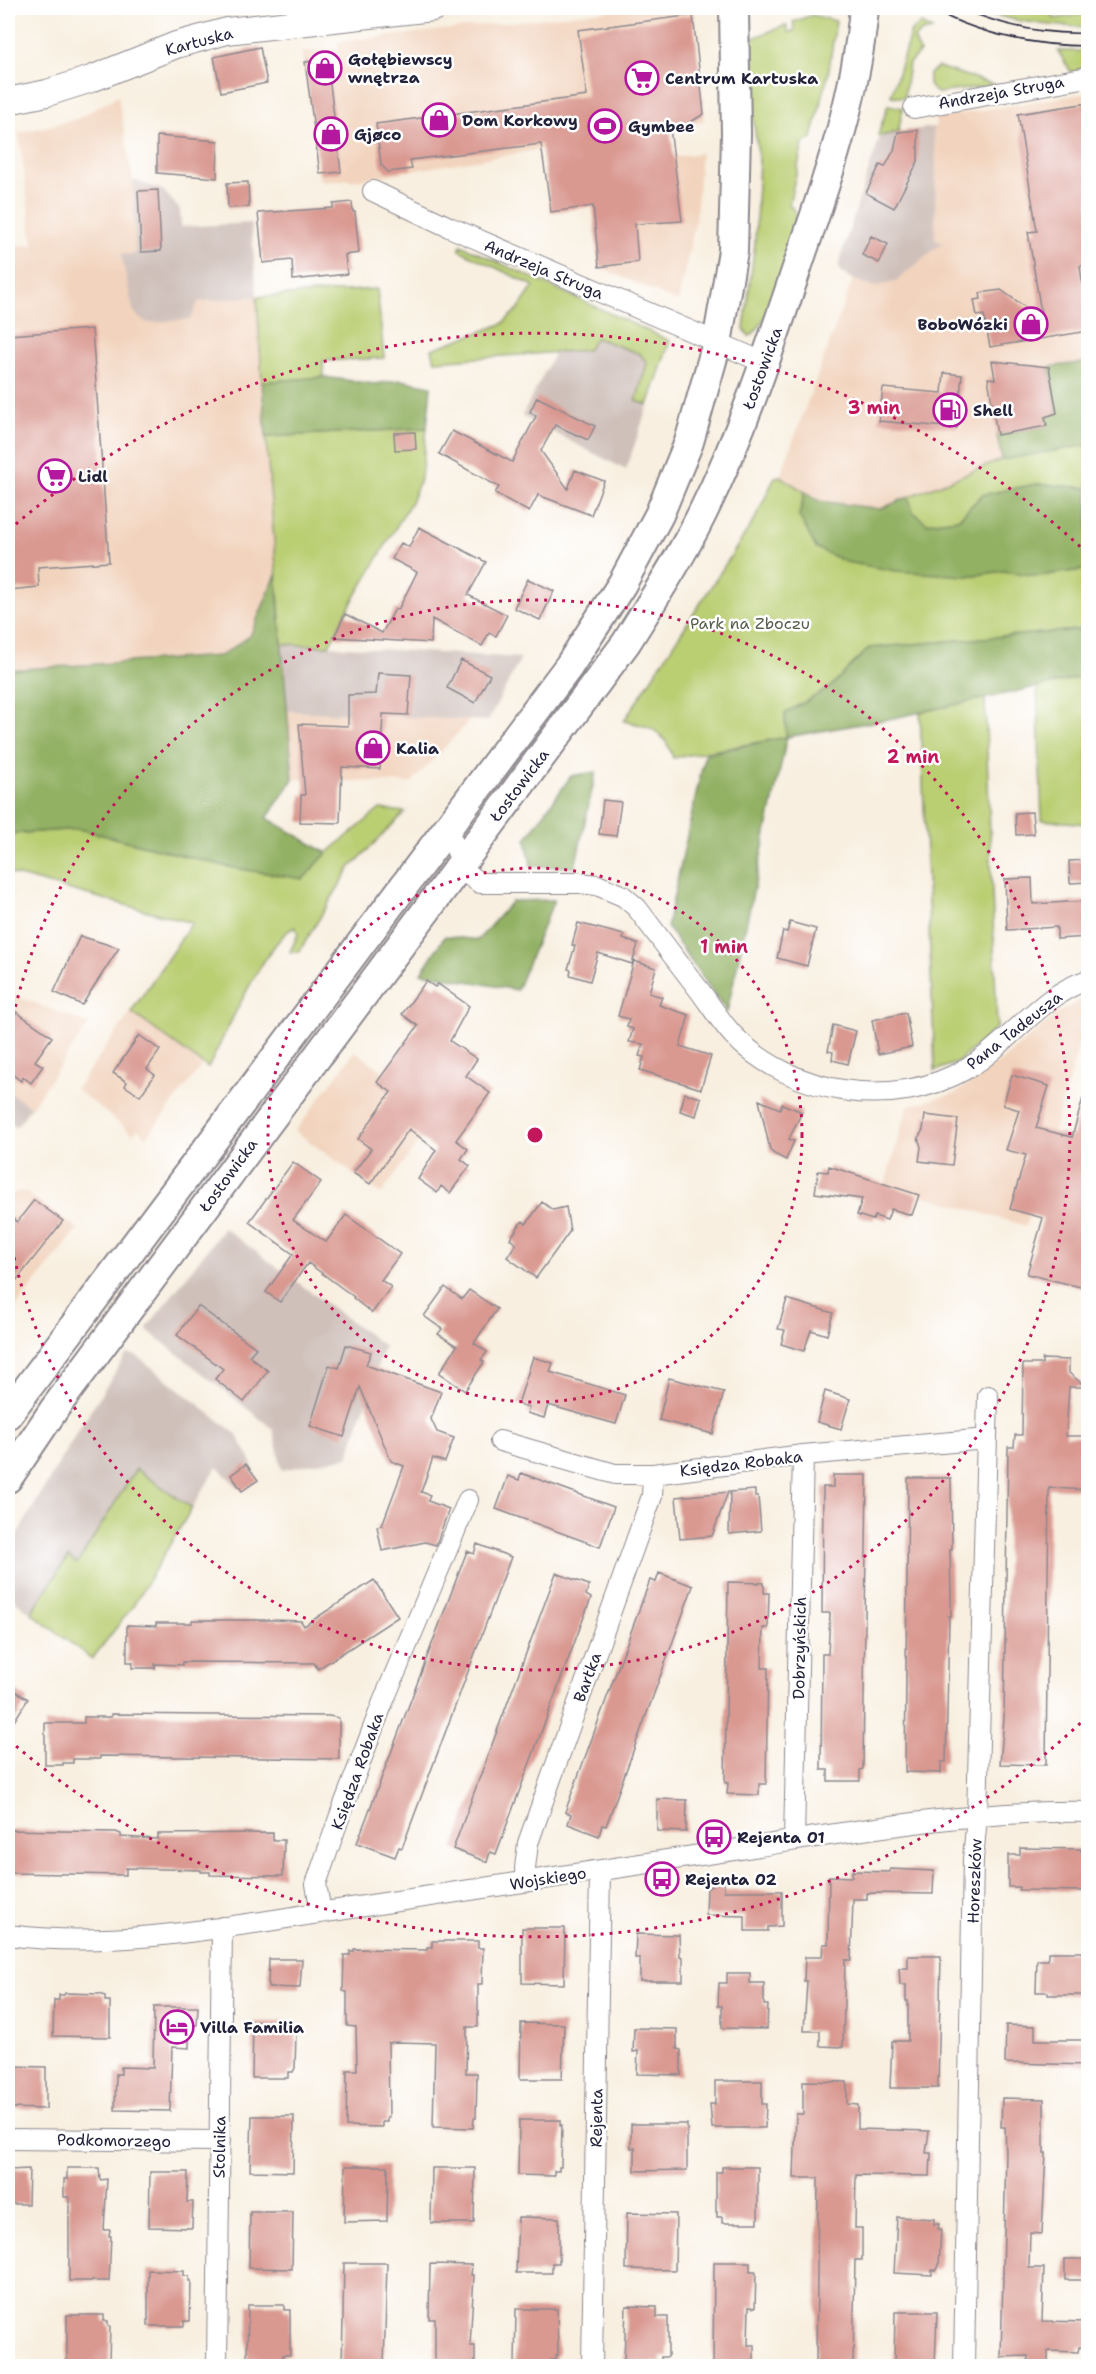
<svg xmlns="http://www.w3.org/2000/svg" width="1096" height="2374" font-family="'Shantell Sans',sans-serif">
  <rect width="100%" height="100%" fill="#fff"/>
  <filter id="ink" filterUnits="userSpaceOnUse"><feTurbulence type="fractalNoise" baseFrequency=".0167" numOctaves="2"/><feDisplacementMap in="SourceGraphic" scale="12" xChannelSelector="R" yChannelSelector="G"/><feConvolveMatrix kernelMatrix="1 2 1 2 8 2 1 2 1" color-interpolation-filters="sRGB"/></filter>
  <filter id="wash" filterUnits="userSpaceOnUse"><feTurbulence type="fractalNoise" baseFrequency=".008" numOctaves="4" result="noise"/><feDisplacementMap in="SourceGraphic" scale="24" xChannelSelector="R" yChannelSelector="G"/><feGaussianBlur stdDeviation="1.35" result="paint"/><feColorMatrix in="noise" values="0 0 0 0 0 0 0 0 0 0 0 0 0 0 0 0 0 1.4 0 .05"/><feComposite in="paint" operator="in"/></filter>
  <g filter="url(#wash)">
    <rect width="100%" height="100%" fill="#f8efe0"/>
    <path fill="#f2d4be" d="M632,8H693L704,122L350,181V179L324,182L319,178L303,52L338,48V42Z
      M1088,93V445L1006,458L880,509L819,501L780,476L853,279L872,287L941,243L935,239L936,160L933,127H936L935,118Z
      M118,96L133,180L135,254L121,255L134,310L139,318L198,302L257,296L276,575L250,636L220,656L8,670V246L33,245L19,133L77,119Z
      M701,153L696,218L678,302L599,267L591,169Z
      M287,711L470,720L411,783L293,779Z
      M8,993L89,1024L31,1107L8,1091Z
      M1088,996V1014L1026,1226L885,1184L908,1106L956,1093L1006,1057L1058,1013Z
      M131,1012L203,1064L147,1137L137,1129L133,1134L76,1089Z
      M355,1051L440,1112L381,1194L295,1131Z
      M24,1191L78,1229L16,1307L8,1302V1194Z"/>
    <path fill="#cfc0ba" d="M933,127L936,160L935,239L942,243L895,282L872,287L853,279L841,272L839,266L840,258L880,136L890,133Z
      M133,180L163,190L180,210L181,227L251,223L257,296L198,302L191,319L148,323L139,318L133,310L121,254H135Z
      M596,338L640,354L647,363L637,401L648,405L626,470L522,416L555,352L587,350Z
      M282,644L329,646L521,658L488,721L287,711Z
      M8,1091L31,1107L16,1127L8,1121Z
      M224,1228L384,1346L348,1457L282,1470L273,1429L146,1329Z
      M127,1354L137,1356L236,1434L252,1462L254,1474L258,1480L242,1491L217,1467L192,1508L136,1469L77,1564L68,1558L31,1613L8,1595V1550L77,1432Z"/>
    <path fill="#bace72" stroke="#6e7856" stroke-width="1.5" d="M970,8H1051L1054,19L1088,13V27C1047,27 1010,21 970,8Z
      M812,15L836,21L828,75L812,138L803,144L789,204L796,213C791,245 774,314 752,335L749,336L744,329L755,243L759,160L748,82V40L786,25L789,33L795,30L793,22Z
      M921,24L932,30L922,32L914,39L920,52L909,63L904,98L891,96L911,31Z
      M1058,51H1088V68L1071,72Z
      M938,67L996,85L938,93C929,89 928,84 929,74Z
      M888,105L903,108L898,132L880,136L878,135Z
      M461,245L670,341L648,405L636,401L647,363L640,354L596,338L587,350L435,361L432,349L502,324L519,308L534,286L459,250Z
      M377,289L384,358L323,361L324,377L262,382L257,297Z
      M427,428L421,477L412,500L345,614L329,646L282,644L266,437Z
      M1088,445V488L1036,484L982,495L958,519L927,523L913,512L908,497L1006,458Z
      M780,476L805,492L799,516L966,576L1004,571L1038,576L1088,569V629L869,648L828,689L785,713L787,737L673,758C665,730 650,726 624,721L755,519L775,477Z
      M1088,676V824L1042,820L1037,687Z
      M985,698L997,1027L958,1062L935,1071L920,712Z
      M380,809L405,812L350,868L299,952H290L298,934L295,927C268,937 223,1039 208,1068L131,1012L192,923L8,873V834L79,829L229,867L303,879L327,853Z
      M136,1469L192,1508L133,1606L92,1659L31,1613L68,1557L77,1564Z"/>
    <path fill="#93b164" stroke="#5a6a50" stroke-width="1.5" d="M1088,362V445L1002,460L997,435L1047,426L1045,417L1057,413L1049,367Z
      M324,377L374,384L401,380L431,386L427,428L266,437L262,382Z
      M1036,484L1088,488V569L1038,576L1004,571L966,576L896,571L846,562L816,548L799,516L805,492L819,501L880,509L908,497L913,512L927,523L958,519L982,495Z
      M276,575L293,779L267,818L327,853L303,879L229,867L79,829L8,834V670L220,656L250,636Z
      M1088,629V676L889,719L787,737L727,1012L667,927L705,754L786,737L785,713L828,689L869,648Z
      M596,772L575,867L531,866L526,839L571,776Z
      M554,900L517,990L421,973L445,936L478,940L512,901Z"/>
    <g id="blocks">
      <path fill="#d99890" d="M693,15L704,114L684,126L670,128L682,221L635,224L638,262L599,267L593,206L551,212L541,144L410,160L412,169L388,172L381,165L376,124L587,96L578,30Z
        M260,47L267,83L221,92L214,57Z
        M327,60L341,172L320,174L305,62Z
        M1089,103V264L1080,266L1089,331L990,347L984,315L977,316L974,300L981,299L980,293L1001,290L1042,319L1028,232L1037,231L1018,114Z
        M918,130V161L894,208L866,193L880,165L885,167L894,150L898,132Z
        M157,136L218,141L217,178L157,173Z
        M248,182L249,207L228,208L227,183Z
        M158,190L161,251L141,252L138,191Z
        M352,202L353,212H355L359,253L345,255L347,274L293,280L292,260L263,263L258,213L333,208V204Z
        M871,236L888,244L879,263L862,255Z
        M92,329L109,562L38,567L39,587L8,590V335Z
        M992,361L1049,367L1057,413L1045,417L1047,426L997,435L988,378L995,379Z
        M944,373L962,375L957,428L879,421L883,388L942,393Z
        M537,397L595,426L588,440L555,425L541,451L568,489L575,470L604,481L591,515L538,495L529,512L495,493L499,487L439,454L452,431L512,462L536,416L530,412Z
        M415,432L416,449L395,450L394,433Z
        M419,527L486,562L468,595L507,615L496,636L489,633L482,646L432,619L431,643L334,637L345,614L382,633L395,609L398,610L417,572L392,559L401,543L409,547Z
        M528,579L554,591L540,620L514,608Z
        M461,660L490,675L475,703L447,688Z
        M378,673L411,675L408,715L383,714L380,769L342,767L340,823L300,822L301,795H305L299,724L348,726V695L376,694Z
        M603,800L621,802L616,836L599,834Z
        M1032,812L1034,834L1016,835L1015,813Z
        M1089,860V882L1070,883L1069,861Z
        M1032,878L1033,904L1086,901L1088,937L1057,939V927L1007,930L1005,879Z
        M790,922L816,929L807,966L777,958L783,931L787,932Z
        M578,923L624,935L623,939L638,944L632,964L598,953L590,981L570,975L571,970L568,969L575,946L572,945Z
        M80,936L119,948L82,1005L54,992Z
        M634,961L656,968L649,993L662,997L659,1005L689,1015L680,1046L711,1056L701,1089L640,1070L644,1057L639,1056L643,1044L629,1042L633,1029L627,1027L629,1019L618,1016Z
        M426,981L435,987L438,984L469,1006L450,1041L477,1059L466,1076L490,1093L456,1140L468,1149L461,1159L470,1166L450,1193L441,1186L437,1193L418,1179L436,1150L409,1129L370,1184L353,1173L371,1149L358,1139L391,1092L377,1082L418,1026L402,1014Z
        M8,1006L52,1037L35,1061L43,1066L31,1083L23,1077L21,1081L8,1071Z
        M906,1013L912,1047L878,1054L872,1020Z
        M833,1025L856,1031L848,1064L832,1060L833,1052L828,1051Z
        M139,1035L160,1050L147,1069L155,1075L140,1096L125,1086L127,1082L113,1073Z
        M1012,1075L1049,1086L1036,1128L1072,1137L1083,1098L1089,1099V1289L1027,1274L1043,1218L1010,1209L1026,1155L1006,1150L1019,1110L1003,1105Z
        M685,1093L701,1098L696,1116L680,1111Z
        M759,1100L780,1109L782,1104L802,1112L789,1139L794,1141L786,1160L774,1154L770,1150Z
        M925,1115L958,1119L952,1165L919,1161L921,1147L918,1138L923,1130Z
        M293,1162L321,1182L293,1220L326,1242L346,1215L400,1254L381,1280L391,1287L372,1313L353,1298L354,1297L308,1263L280,1302L266,1292L293,1254L249,1222Z
        M829,1166L919,1195L912,1215L891,1209L887,1220L875,1216L873,1220L857,1215L862,1199L815,1193L818,1171L828,1172Z
        M34,1200L63,1221L8,1291V1215L17,1222Z
        M542,1202L553,1210L566,1207L570,1231L536,1278L507,1257L516,1244L510,1239L520,1224L523,1221L526,1224Z
        M445,1287L462,1299L469,1290L497,1309L474,1343L487,1352L481,1360L484,1362L465,1391L439,1373L457,1346L438,1334L442,1329L424,1316Z
        M787,1299L833,1313L827,1335L811,1330L804,1351L781,1344L785,1330L778,1329Z
        M198,1306L256,1348L249,1356L268,1371L244,1402L215,1379L223,1369L177,1335Z
        M346,1345L371,1352L366,1365L441,1392L431,1419L437,1432L454,1438L445,1462L433,1458L421,1492L430,1495L428,1501L449,1509L436,1545L425,1542L382,1551L377,1526L382,1525L404,1466L391,1461L360,1387L344,1437L310,1426L329,1365L339,1368Z
        M533,1357L553,1363L550,1372L625,1395L616,1424L548,1405L544,1418L527,1413L529,1407L518,1404Z
        M1042,1359L1069,1360V1373L1086,1387H1069L1066,1436H1089V1490L1049,1488L1046,1765L1000,1764L1004,1719L1008,1447H1014L1015,1435H1022L1023,1364H1042Z
        M669,1378L724,1392L713,1434L659,1420Z
        M825,1391L850,1399L841,1429L817,1422Z
        M246,1464L258,1480L242,1491L231,1475Z
        M521,1473L614,1507L600,1547L496,1509L508,1476L519,1480Z
        M833,1475H867L863,1769L860,1770V1781H828V1770H821L822,1654H828L830,1613H822L823,1487H833Z
        M908,1478H951L952,1550H950L951,1597V1616H949L946,1762H941V1773L905,1772Z
        M755,1490V1496H758L761,1531L729,1534L730,1492Z
        M728,1492L712,1536L680,1539L676,1497Z
        M477,1544L511,1557L402,1848L399,1847L395,1857L357,1843L467,1551L474,1554Z
        M556,1573L589,1585L586,1595L591,1598L496,1854L490,1852L487,1862L453,1849Z
        M659,1573L693,1586L606,1826L602,1825L599,1836L568,1824L571,1814L565,1812L650,1580L656,1582Z
        M374,1580L398,1617L318,1669L314,1663L182,1662V1665L155,1664V1668H132L133,1662H127V1625L156,1626V1623H192V1620H274L301,1621L304,1626Z
        M728,1582L764,1583V1593H769L768,1628H763L762,1668H768L766,1784H759V1795L727,1794L728,1783H725Z
        M8,1686L28,1699L8,1731Z
        M111,1714L329,1716L339,1718V1759L100,1756V1759H73V1763H63V1765H45V1723H84V1717H111Z
        M657,1799L687,1800L686,1832L657,1831Z
        M8,1830L116,1832L121,1834V1837L158,1839V1834L273,1833V1840H284L283,1876L210,1875V1872H201V1870L126,1868V1875L8,1873Z
        M1020,1848L1081,1849V1851H1086L1085,1856H1089V1891L1019,1890V1887H1008V1855H1020Z
        M890,1869L934,1871L933,1894L867,1893V1899H853L851,1960H845L843,2047L820,2046V2031H804L807,1981H804L805,1957H822L823,1944H828L829,1876L852,1877V1871L890,1872Z
        M724,1877V1891H782V1926L768,1927V1931H745V1916L706,1915L707,1889Z
        M522,1928H565L564,1984L522,1983Z
        M636,1934L679,1935L680,1956L683,1957V1981H640V1958H635Z
        M432,1941H478V1948H483L482,1984H478V2027H467L466,2073H477L476,2118H474L473,2128L433,2127L435,2043L397,2042L388,2043L389,2117H387V2122H382V2127L346,2126L347,2070H357L356,2027L347,2026V1992L343,1991L344,1955H350V1951H354V1949L427,1950V1947H432Z
        M1048,1952H1082V1954H1087L1089,1995H1048V1992H1036L1037,1960H1048Z
        M908,1956H941L938,2088H890L892,2041H908V2001H906V1985H900L899,1968H908Z
        M269,1959H302L300,1988L268,1987Z
        M727,1973H750V1983H764V2005H768L767,2029L722,2028V2006H718L719,1983H727Z
        M65,1993L100,1994L105,1996V2001H110V2037L53,2036L54,2000H59V1995H64Z
        M154,2007H198L197,2025H189V2048L172,2047L170,2111L115,2110L116,2074H121V2067L153,2068Z
        M253,2022H289V2027H294V2033H296L295,2068L293,2072H288V2078H252Z
        M521,2023L564,2024L562,2079H520Z
        M1006,2025L1035,2026V2040H1089V2065L1005,2063Z
        M634,2028L677,2029V2049L681,2050V2075L637,2074L638,2051L633,2052Z
        M8,2066L46,2067V2109L8,2108Z
        M715,2081H762V2104H766L765,2128H712L710,2104H715Z
        M803,2081L847,2082V2104L858,2105V2129L929,2131L926,2153H931L930,2176L856,2175L855,2228H862V2260H855L853,2367H816L818,2178H794L796,2114H803Z
        M1002,2098L1044,2099V2153H1046L1042,2234L1030,2233L1029,2268H1044L1042,2321L1089,2322V2348L1079,2347L1078,2352L1048,2351V2367H1028V2356L1001,2357L1006,2153L1005,2127H1001Z
        M252,2116H294L293,2172L250,2171Z
        M519,2120H560V2125H562L561,2167H559V2171H554V2176L518,2175Z
        M631,2124H687V2170L635,2171V2148H631Z
        M345,2166H388L387,2221L344,2222Z
        M722,2167H758V2223H722V2217H717V2212H716V2172H722Z
        M67,2168H99L100,2180L107,2179L104,2230H110L109,2236H111L109,2281H69V2197H64V2179H67Z
        M432,2168H475L474,2223H431Z
        M29,2169L28,2204H11V2201H8V2170Z
        M150,2172H188L187,2202H193L192,2228L149,2227Z
        M250,2212H293L292,2269L249,2268Z
        M627,2213L676,2214L675,2270L626,2269Z
        M518,2217L559,2218V2263H552V2273H516Z
        M897,2217L934,2219V2224H939L938,2229H941L939,2265L937,2270H932V2275L894,2273Z
        M1065,2259H1089V2280H1065Z
        M714,2262H750V2272H756L755,2308L749,2307L748,2345H754V2367H713Z
        M344,2263H387L384,2367H342Z
        M430,2264L472,2265L471,2275H474L470,2346H475V2367H435V2319H429Z
        M148,2270L184,2271V2276H189V2281H191L190,2321H184V2326H148Z
        M248,2305H284V2310H290V2355H283V2361L247,2360Z
        M626,2306L657,2307V2317H668V2357H661V2363L624,2362Z
        M516,2309H557L558,2355H556V2360H551V2365H515Z
        M895,2312H937L935,2367H894Z
        M67,2315H104V2321H108V2326H110L109,2362H107V2366L67,2367Z"/>
    </g>
  </g>
  <g filter="url(#ink)">
    <use href="#blocks" fill-opacity="0" stroke="#8d888e" stroke-width="1.5"/>
    <g fill="none" stroke-linecap="round" stroke-linejoin="round">
      <g stroke="#8d888e" stroke-width="22">
        <path id="minor" d="M914,108L1088,77
          M373,191L449,227L765,363
          M447,829L467,874L480,883H580L597,885L623,896L637,908C658,936 679,964 700,991C711,1006 721,1022 733,1035C792,1096 895,1111 968,1068C1010,1043 1041,994 1088,980
          M500,1441L615,1474H653L803,1455L987,1439
          M794,1840L803,1455
          M526,1881L525,1868L528,1843L652,1496L653,1474
          M321,1912L316,1884L339,1818L383,1702L468,1500
          M8,1935C116,1950 237,1925 345,1909C477,1889 608,1869 740,1849C855,1831 972,1810 1088,1812
          M8,2139L220,2141
          M217,2366L222,1927
          M592,2366L600,1870
          M964,2366L973,1859L977,1817L988,1396"/>
      </g>
      <g stroke="#8d888e" stroke-width="28">
        <path id="tertiary" d="M8,101L47,93L91,79L176,45L227,31L433,8"/>
      </g>
      <g stroke="#8d888e" stroke-width="32">
        <path id="secondary" d="M8,1414L569,666L622,584L659,515L689,442L717,343L733,251L736,134L734,8
          M8,1478L55,1408L626,643C652,601 680,559 702,514C744,429 773,339 803,250C830,172 857,91 864,8"/>
      </g>
      <use href="#minor" stroke="#fff" stroke-width="20"/>
      <use href="#tertiary" stroke="#fff" stroke-width="26"/>
      <use href="#secondary" stroke="#fff" stroke-width="28"/>
      <path stroke="#22223b" stroke-width="1.5" d="M929,8C979,34 1032,46 1088,46
        M960,8C1000,25 1044,35 1088,33"/>
    </g>
  </g>
  <g fill="none" stroke="#c2185b" stroke-width="3" stroke-dasharray="3 6">
    <circle cx="535" cy="1135" r="267"/>
    <path d="M8 1042A535 535 0 1 1 8 1228"/>
    <path d="M1087 1717A802 802 0 0 1 9 1740M9 530A802 802 0 0 1 1087 553"/>
  </g>
  <defs>
    <g id="shop-ring" transform="scale(1.725)"><circle r="9.5" fill="#fff" stroke="#b5179e" stroke-width="1.5"/><path d="M-5-2.5h2.3a2.7 3.5 0 0 1 5.4 0H5L5.5 6h-11ZM-1.5-2.5h3a1.5 2.3 0 0 0-3 0Z" fill="#b5179e"/></g>
    <g id="supermarket-ring" transform="scale(1.725)"><circle r="9.5" fill="#fff" stroke="#b5179e" stroke-width="1.5"/><path d="M-6-5.5h2.5l.6 2H6L4.5 2H-2.5L-4.4-4H-6ZM-1.5 3.2a1.3 1.3 0 1 0 .1 0ZM3 3.2a1.3 1.3 0 1 0 .1 0Z" fill="#b5179e"/></g>
    <g id="stadium-ring" transform="scale(1.725)"><circle r="9.5" fill="#fff" stroke="#b5179e" stroke-width="1.5"/><path d="M0-5a6.5 5 0 1 0 0 10a6.5 5 0 1 0 0-10ZM-3.5-1.8h7v3.6h-7Z" fill="#b5179e"/></g>
    <g id="fuel-ring" transform="scale(1.725)"><circle r="9.5" fill="#fff" stroke="#b5179e" stroke-width="1.5"/><path d="M-5.5-6h7V0h2V4h1.3V-2.5L3-4.5l.8-.8L6-3V5H2.5V1h-1V6h-7ZM-4.2-4.7v3.2H.2V-4.7Z" fill="#b5179e"/></g>
    <g id="bus-ring" transform="scale(1.725)"><circle r="9.5" fill="#fff" stroke="#b5179e" stroke-width="1.5"/><path d="M-5-6H5V4H4V6H2V4H-2V6H-4V4H-5ZM-3.5-4V0h7V-4ZM-3.5 1.2v1.5H-2V1.2ZM2 1.2v1.5H3.5V1.2Z" fill="#b5179e"/></g>
    <g id="hotel-ring" transform="scale(1.725)"><circle r="9.5" fill="#fff" stroke="#b5179e" stroke-width="1.5"/><path d="M-6-4.5h1.5V1H6V5H4.5V3h-9V5H-6ZM-4 0a1.8 1.8 0 1 1 3.6 0ZM.5 0V-2.5h3Q6-2.5 6 0Z" fill="#b5179e"/></g>
  </defs>
  <g fill-rule="evenodd">
    <use href="#shop-ring" x="325" y="68"/>
    <use href="#supermarket-ring" x="642" y="78"/>
    <use href="#shop-ring" x="439" y="120"/>
    <use href="#stadium-ring" x="605" y="126"/>
    <use href="#shop-ring" x="331" y="134"/>
    <use href="#shop-ring" x="1031" y="324"/>
    <use href="#fuel-ring" x="950" y="410"/>
    <use href="#supermarket-ring" x="55" y="476"/>
    <use href="#shop-ring" x="373" y="748"/>
    <use href="#bus-ring" x="714" y="1837"/>
    <use href="#bus-ring" x="662" y="1879"/>
    <use href="#hotel-ring" x="177" y="2027"/>
  </g>
  <g text-anchor="middle" stroke-width="5" stroke-linejoin="round" paint-order="stroke">
    <g font-size="16" fill="#22223b" stroke="#fff">
      <text transform="translate(199 41) rotate(-15)" y="6">Kartuska</text>
      <text transform="translate(1001 92) rotate(-10)" y="6">Andrzeja Struga</text>
      <text transform="translate(544 269) rotate(23)" y="6">Andrzeja Struga</text>
      <text transform="translate(762 368) rotate(-70)" y="6">Łostowicka</text>
      <text transform="translate(519 785) rotate(-53)" y="6">Łostowicka</text>
      <text transform="translate(1014 1030) rotate(-38)" y="6">Pana Tadeusza</text>
      <text transform="translate(228 1175) rotate(-54)" y="6">Łostowicka</text>
      <text transform="translate(741 1463) rotate(-7)" y="6">Księdza Robaka</text>
      <text transform="translate(799 1648) rotate(-89)" y="6">Dobrzyńskich</text>
      <text transform="translate(587 1677) rotate(-70)" y="6">Bartka</text>
      <text transform="translate(357 1771) rotate(-70)" y="6">Księdza Robaka</text>
      <text transform="translate(548 1878) rotate(-9)" y="6">Wojskiego</text>
      <text transform="translate(974 1881) rotate(-88)" y="6">Horeszków</text>
      <text transform="translate(596 2118) rotate(-89)" y="6">Rejenta</text>
      <text transform="translate(114 2140) rotate(1)" y="6">Podkomorzego</text>
      <text transform="translate(219 2147) rotate(-89)" y="6">Stolnika</text>
    </g>
    <g font-size="16" font-weight="bold" fill="#22223b" stroke="#fff" text-anchor="start">
      <text x="348" y="65">Gołębiewscy<tspan x="348" dy="18">wnętrza</tspan></text>
      <text x="665" y="84">Centrum Kartuska</text>
      <text x="462" y="126">Dom Korkowy</text>
      <text x="628" y="132">Gymbee</text>
      <text x="354" y="140">Gjøco</text>
      <text x="1008" y="330" text-anchor="end">BoboWózki</text>
      <text x="973" y="416">Shell</text>
      <text x="78" y="482">Lidl</text>
      <text x="396" y="754">Kalia</text>
      <text x="737" y="1843">Rejenta 01</text>
      <text x="685" y="1885">Rejenta 02</text>
      <text x="200" y="2033">Villa Familia</text>
    </g>
    <g font-size="16" fill="#575e4e" stroke="#fff">
      <text x="750" y="629">Park na Zboczu</text>
    </g>
  </g>
  <circle cx="535" cy="1135" r="9" fill="#c2185b" stroke="#fff" stroke-width="3"/>
  <g font-size="18" text-anchor="middle" font-weight="bold" fill="#c2185b" stroke="#fff" stroke-width="5" stroke-linejoin="round" paint-order="stroke">
    <text x="874" y="414">3 min</text>
    <text x="913" y="763">2 min</text>
    <text x="724" y="953">1 min</text>
  </g>
  <rect width="1096" height="2374" fill="none" stroke="#fff" stroke-width="30"/>
</svg>
